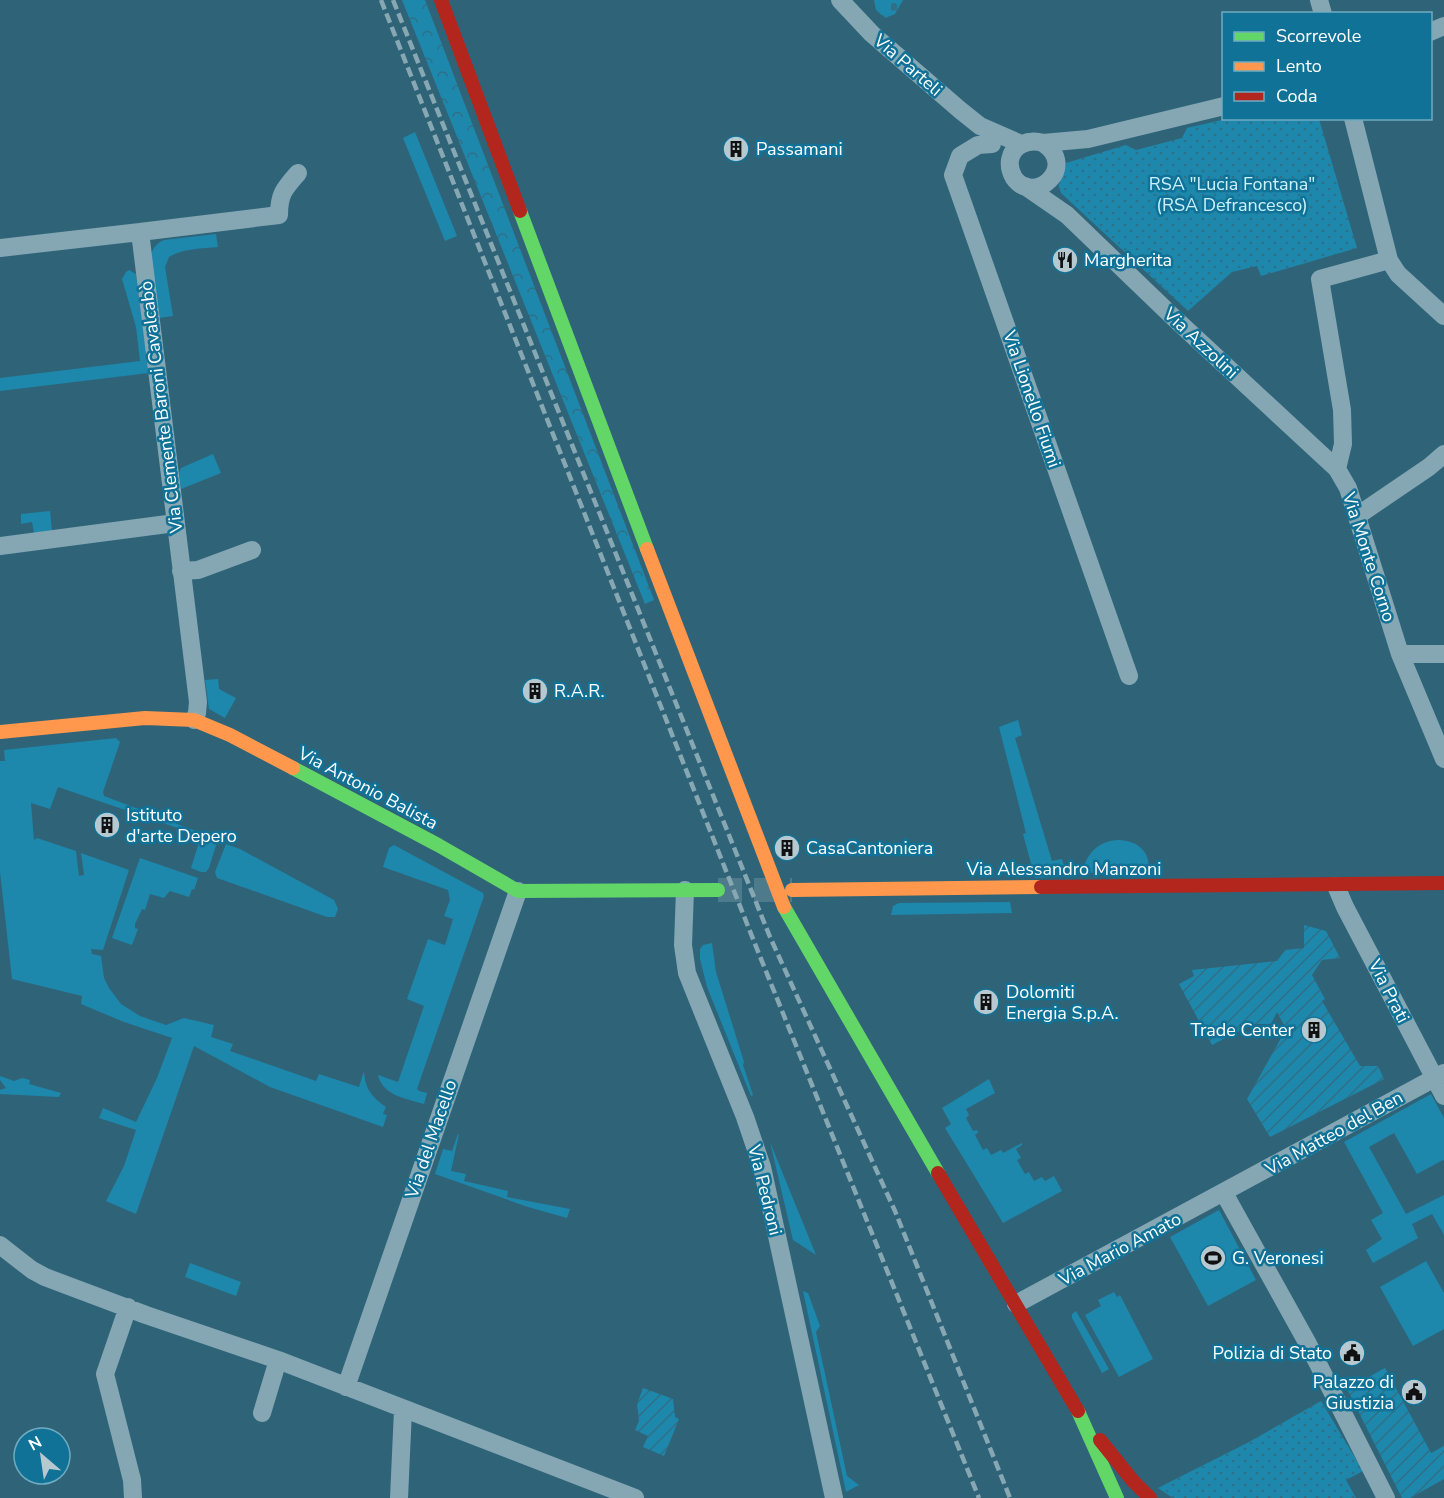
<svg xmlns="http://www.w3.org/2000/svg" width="1444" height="1498" font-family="'Nunito Sans',sans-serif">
  <defs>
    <pattern id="forest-crowns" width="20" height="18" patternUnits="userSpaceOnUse" patternTransform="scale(1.5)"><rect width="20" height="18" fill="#1e87ac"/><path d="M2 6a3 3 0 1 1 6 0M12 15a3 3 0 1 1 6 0" fill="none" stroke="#306f86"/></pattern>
    <pattern id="cemetery-stones" width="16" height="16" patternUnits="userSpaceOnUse" patternTransform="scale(1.5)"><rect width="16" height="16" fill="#1e87ac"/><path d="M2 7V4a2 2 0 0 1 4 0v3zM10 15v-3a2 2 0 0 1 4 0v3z" fill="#306f86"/></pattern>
    <pattern id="park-dots" width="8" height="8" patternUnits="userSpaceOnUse" patternTransform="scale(1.5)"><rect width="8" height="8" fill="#1e87ac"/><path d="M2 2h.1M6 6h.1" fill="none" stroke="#306f86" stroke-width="1.8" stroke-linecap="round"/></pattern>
    <pattern id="garden-furrows" width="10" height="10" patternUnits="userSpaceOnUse" patternTransform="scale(1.5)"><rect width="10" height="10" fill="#1e87ac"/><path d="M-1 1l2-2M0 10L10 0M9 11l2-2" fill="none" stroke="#306f86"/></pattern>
  </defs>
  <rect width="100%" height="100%" fill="#2f6478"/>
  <path fill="#1e87ac" d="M415,132L457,236L445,241L403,138Z
    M216,234L218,247C202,249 183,248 169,257L165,267L173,316L159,318L151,254C154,247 157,243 164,240Z
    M129,270L136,274L149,373L0,391V378L140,361L136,327L122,279L126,272Z
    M213,454L221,473L181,489L179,473L181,468Z
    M50,511L52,531L34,533L32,522L21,524V514Z
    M218,679L219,689L236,698L225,718L209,709L205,680Z
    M1018,720L1022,735L1015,738L1052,861L1062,859L1067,876L1035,878L1023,834L1026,833L999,727Z
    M116,738L120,742L103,792L104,796L214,838L217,842L209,868L206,872H201L191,868L201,836L58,787L50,809L31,803L34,840L37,838L76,851L79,876L84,875L81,853L129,870L103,950L91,949L92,954L101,956L104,978L109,988L121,1004L140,1016L166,1025L184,1018L214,1025L211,1037L233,1044L230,1051L316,1081L319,1074L359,1087L364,1071C365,1089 372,1097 386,1107L383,1114L387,1115L383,1127L270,1087L194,1046L136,1214L106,1201L124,1166L136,1130L99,1118L103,1108L136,1122L157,1078L172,1038L124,1022L81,1004L82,996L12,979L0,872V761H5L4,750Z
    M1117,840C1135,840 1149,849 1149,868L1088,873L1084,865C1090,850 1101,841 1117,840Z
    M226,844L240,849L334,900L338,909L335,917H327L217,878L215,872Z
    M394,845L483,893L484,896L417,1089L419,1091L427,1093L424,1104C405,1098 383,1096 378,1075L398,1082L424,1006L407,999L428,939L445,945L453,919L444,916L450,900L448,890L383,867L389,848Z
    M140,858L198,878L194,890L192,889L189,897L170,891L164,898L150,894L145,910L142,909L135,924V928L138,929L132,945L112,938Z
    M1010,902L1012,913L891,915L893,906L899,903Z
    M712,943L716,972L744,1062L743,1065L753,1095L751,1096L707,987L700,959V949L703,945Z
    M0,1076L14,1081L22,1078L30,1080L29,1084L61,1093L59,1097L0,1094V1090L6,1088L0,1080Z
    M989,1079L995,1093L966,1109L969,1115L966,1118L973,1131L977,1130L978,1133L975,1135L983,1150L987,1148L991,1155L1001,1150L1003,1153L1022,1143V1145L1016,1149L1021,1158L1017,1160L1025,1174L1029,1172L1034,1181L1042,1177L1045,1181L1054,1176L1062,1191L1003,1223L945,1128L951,1124L942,1108Z
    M1431,1094L1444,1118V1161L1443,1160L1417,1174L1394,1133L1369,1147L1406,1214L1444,1195V1235L1432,1214L1412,1224L1418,1238L1373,1263L1366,1250L1382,1239L1371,1220L1383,1213L1344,1142Z
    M458,1134H459L451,1171L466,1174L464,1181L508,1191L507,1197L570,1209L567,1218L528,1207L435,1174L443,1149L452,1151Z
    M770,1142L816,1255L793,1240Z
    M1219,1210L1256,1280L1208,1306L1170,1237Z
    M1426,1261L1444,1293V1329L1413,1346L1380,1287Z
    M190,1263L241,1282L236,1296L185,1277Z
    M803,1291L808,1293L820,1326L816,1332L847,1476L859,1485L846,1492Z
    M1114,1292L1117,1297L1120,1295L1153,1359L1119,1377L1085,1315L1101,1306L1098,1300Z
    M1076,1311L1109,1369L1102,1373L1072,1318V1314Z"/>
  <path fill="url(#forest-crowns)" d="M402,0H425L654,600L645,604Z"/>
  <path fill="url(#cemetery-stones)" d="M874,0H903L895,14L885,18L876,10Z"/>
  <path fill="url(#park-dots)" d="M1226,119H1319L1357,248L1261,276L1257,266L1232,272L1188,311L1061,193C1057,179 1054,174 1066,163L1126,145L1136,150L1182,138L1187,128Z
    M1321,1401L1363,1471L1346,1480L1356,1498H1173L1158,1488L1249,1442Z"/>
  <path fill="url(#garden-furrows)" d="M1304,925L1326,931L1340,958L1322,960L1312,975L1325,999L1322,1001L1360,1066H1378L1384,1079L1270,1137L1247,1099L1286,1029L1277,1012L1271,1024H1253L1212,1045L1179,984L1194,976L1192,970L1277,961L1285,950L1304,948Z
    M1385,1368L1431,1453L1444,1446V1479L1410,1498H1402L1347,1389Z
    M643,1388L673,1399L675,1417L679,1419L664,1456L643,1447L648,1436L635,1430L639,1421L637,1404Z"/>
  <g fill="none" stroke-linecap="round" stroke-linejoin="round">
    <path stroke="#4e7b8c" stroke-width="24" stroke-dasharray="24 12" stroke-linecap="butt" d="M718,890H792"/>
    <path stroke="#85a7b4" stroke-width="18" d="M840,0L872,34L960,110L980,126L1021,144
      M1319,0L1323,14
      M1430,32L1444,26
      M1353,118L1389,260L1398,274L1444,316
      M1043,143C1079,167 1034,206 1014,178C1011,173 1009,167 1010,160C1013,144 1029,139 1043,143L1088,139L1224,106
      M992,144L978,145L960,156L953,175L1129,676
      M1025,186L1067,215L1172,316L1337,469L1348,488L1400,654L1444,759
      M0,248L140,232
      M1337,469L1343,444L1342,410L1320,279L1389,260
      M1357,516L1429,467L1444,454
      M0,546L175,523
      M181,571L198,570L252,550
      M1400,654H1444
      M194,720L197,713L198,702L140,232L279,215C279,194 284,189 298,173
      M1336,886L1345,907L1444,1096
      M685,890L683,945L687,973L745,1117L762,1167L834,1498
      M1224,1193L1308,1344L1386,1498
      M0,1245L32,1270L45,1277L146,1315L278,1360L635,1498
      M1016,1304L1444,1073
      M128,1307L105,1374L132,1480L133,1498
      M346,1387L518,891
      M262,1413L278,1360
      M399,1498L403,1410"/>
    <path stroke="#63d668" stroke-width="14" d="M520,211L647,549
      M293,768L438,845L518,891L718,890
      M784,907L938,1173
      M1078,1411L1117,1498"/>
    <path stroke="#ff974d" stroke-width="14" d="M647,549L784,907
      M0,732L145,718L194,720L230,735L293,768
      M792,890L1041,887"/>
    <path stroke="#b3261e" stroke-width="14" d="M441,0L520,211
      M1041,887L1444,883
      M938,1173L1078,1411
      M1100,1440L1133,1481L1150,1498"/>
    <path stroke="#87a7b3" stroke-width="4.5" stroke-dasharray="10 4.5" stroke-linecap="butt" d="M381,0L757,949L979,1498
      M393,0L770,937L895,1211L1010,1498"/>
  </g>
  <defs>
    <g id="building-disc" transform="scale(1.35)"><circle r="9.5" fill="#b6c9d0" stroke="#107297"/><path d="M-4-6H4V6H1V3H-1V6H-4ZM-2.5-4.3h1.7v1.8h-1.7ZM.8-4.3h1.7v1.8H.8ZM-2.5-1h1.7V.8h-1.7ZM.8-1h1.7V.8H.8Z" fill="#111"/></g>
    <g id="restaurant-disc" transform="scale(1.35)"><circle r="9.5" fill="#b6c9d0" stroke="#107297"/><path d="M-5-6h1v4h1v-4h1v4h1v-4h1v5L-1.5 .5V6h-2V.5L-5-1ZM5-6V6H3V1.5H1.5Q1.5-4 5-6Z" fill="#111"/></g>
    <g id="stadium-disc" transform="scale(1.35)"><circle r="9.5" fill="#b6c9d0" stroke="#107297"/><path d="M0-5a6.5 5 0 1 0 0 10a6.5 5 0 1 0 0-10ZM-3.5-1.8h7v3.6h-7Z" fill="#111"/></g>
    <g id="civic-disc" transform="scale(1.35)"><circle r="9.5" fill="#b6c9d0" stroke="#107297"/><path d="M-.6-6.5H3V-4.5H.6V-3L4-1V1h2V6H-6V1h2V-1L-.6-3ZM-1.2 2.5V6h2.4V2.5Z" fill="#111"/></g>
  </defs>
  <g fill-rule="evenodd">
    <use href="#building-disc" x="736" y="149"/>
    <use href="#restaurant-disc" x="1065" y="260"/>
    <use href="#building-disc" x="535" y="691"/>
    <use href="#building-disc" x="107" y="825"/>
    <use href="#building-disc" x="787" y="848"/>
    <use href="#building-disc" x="986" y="1002"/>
    <use href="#building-disc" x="1314" y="1030"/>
    <use href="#stadium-disc" x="1213" y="1258"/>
    <use href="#civic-disc" x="1352" y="1353"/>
    <use href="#civic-disc" x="1414" y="1392"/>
  </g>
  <g text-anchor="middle" stroke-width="5" stroke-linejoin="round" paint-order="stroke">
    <g font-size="18" fill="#fff" stroke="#107297">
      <text transform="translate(908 65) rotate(41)" y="6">Via Parteli</text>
      <text transform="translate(1201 343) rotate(43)" y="6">Via Azzolini</text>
      <text transform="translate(1032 399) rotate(71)" y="6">Via Lionello Fiumi</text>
      <text transform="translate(161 407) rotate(-97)" y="6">Via Clemente Baroni Cavalcabò</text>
      <text transform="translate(1369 557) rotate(72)" y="6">Via Monte Corno</text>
      <text transform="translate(368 788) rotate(28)" y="6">Via Antonio Balista</text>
      <text x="1064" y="875">Via Alessandro Manzoni</text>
      <text transform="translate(1389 991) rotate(63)" y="6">Via Prati</text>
      <text transform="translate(1334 1133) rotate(-29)" y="6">Via Matteo del Ben</text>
      <text transform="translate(431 1139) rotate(-71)" y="6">Via del Macello</text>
      <text transform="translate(765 1190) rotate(76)" y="6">Via Pedroni</text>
      <text transform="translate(1120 1249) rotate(-28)" y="6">Via Mario Amato</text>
    </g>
    <g font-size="18" fill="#fff" stroke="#107297" text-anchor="start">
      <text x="756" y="155">Passamani</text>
      <text x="1084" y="266">Margherita</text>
      <text x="554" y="697">R.A.R.</text>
      <text x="126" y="821">Istituto<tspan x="126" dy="21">d'arte Depero</tspan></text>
      <text x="806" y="854">CasaCantoniera</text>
      <text x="1006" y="998">Dolomiti<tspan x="1006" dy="21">Energia S.p.A.</tspan></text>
      <text x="1294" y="1036" text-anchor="end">Trade Center</text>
      <text x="1232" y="1264">G. Veronesi</text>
      <text x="1332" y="1359" text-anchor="end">Polizia di Stato</text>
      <text x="1394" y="1388" text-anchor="end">Palazzo di<tspan x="1394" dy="21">Giustizia</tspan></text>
    </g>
    <g font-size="18" fill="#cbf1fe" stroke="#107297">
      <text x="1232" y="190">RSA "Lucia Fontana"<tspan x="1232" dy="21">(RSA Defrancesco)</tspan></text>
    </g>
  </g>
  <rect x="1222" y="12" width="210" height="108" fill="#107297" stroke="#70aac1" stroke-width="1.5"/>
  <rect x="1234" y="32" width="30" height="9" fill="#63d668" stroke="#70aac1" stroke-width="1.5"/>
  <text x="1276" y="42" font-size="18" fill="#ffffff">Scorrevole</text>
  <rect x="1234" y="62" width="30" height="9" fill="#ff974d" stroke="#70aac1" stroke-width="1.5"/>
  <text x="1276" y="72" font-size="18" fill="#ffffff">Lento</text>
  <rect x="1234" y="92" width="30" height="9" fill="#b3261e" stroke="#70aac1" stroke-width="1.5"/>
  <text x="1276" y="102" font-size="18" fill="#ffffff">Coda</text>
  <g transform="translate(42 1456) rotate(331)"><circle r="28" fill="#107297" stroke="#70aac1" stroke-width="1.5"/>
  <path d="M0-4.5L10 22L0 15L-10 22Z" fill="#b6c9d0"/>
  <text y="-9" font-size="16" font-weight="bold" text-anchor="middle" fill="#ffffff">N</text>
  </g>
</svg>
